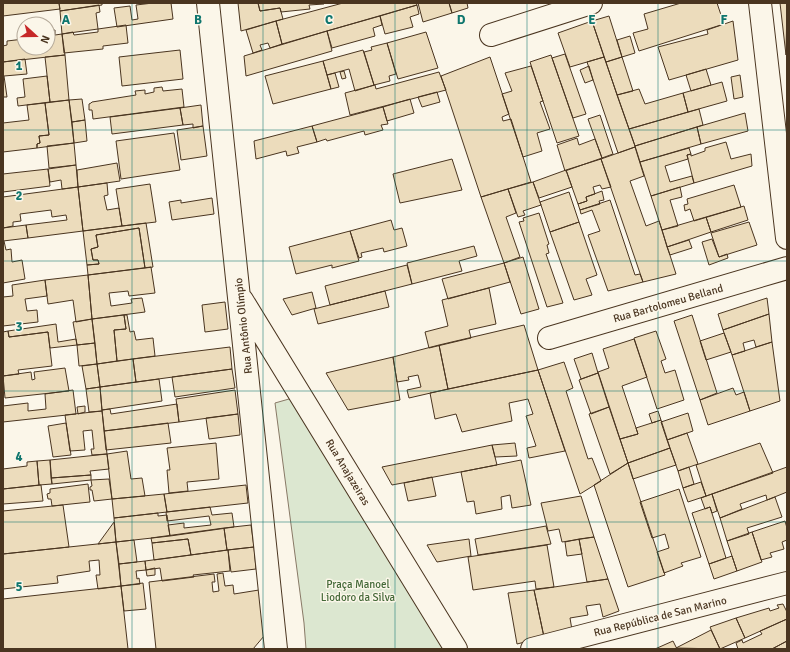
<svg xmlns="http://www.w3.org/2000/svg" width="790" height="652" font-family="Signika,sans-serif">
  <rect width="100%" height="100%" fill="#fbf6e9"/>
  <path fill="#dce7d0" stroke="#887966" d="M303,395L467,649H306L304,623L275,403Z"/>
  <path fill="#ecdcbc" stroke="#4a3520" d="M3,3H59L60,9L3,16Z
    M59,3H102V5L60,11Z
    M153,3H171L173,19L117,27L114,8L130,6L132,20L138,19L136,5Z
    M238,3H258L260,11L280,8L283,19L241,31Z
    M258,3H324V4L309,5L310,9L281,12L280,8L260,11Z
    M343,3H416L417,5L282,44L276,21Z
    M418,3H449L452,13L423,22Z
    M449,3H467L468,8L452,13Z
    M681,3H717L724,24L639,51L633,33L648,29L644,14Z
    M780,3H787L786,55Z
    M99,5L100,12L96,13L98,29L62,34L60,11Z
    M417,5L419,14L410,17L413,27L385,34L380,16Z
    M380,16L382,25L373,28L375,36L332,48L327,31Z
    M609,16L622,57L606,62L592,21Z
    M276,21L282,44L270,48L268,43L260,45L262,50L253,53L246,30Z
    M592,21L604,57L570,67L558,33Z
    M733,21L738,60L669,80L658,47L708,34L707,30Z
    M126,25L128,43L103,46V49L64,53L62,34L73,32L74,35L98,32V29Z
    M55,30V35L48,36V31Z
    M327,31L332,51L246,76L244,56Z
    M426,32L438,68L398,79L387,43Z
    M62,34L65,55L3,62V46L7,45V41L24,39V48H48V36Z
    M630,36L635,53L622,57L617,40Z
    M387,43L396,74L389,76L390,81L374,85L364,52L372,50L371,47Z
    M180,50L183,79L122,86L119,57Z
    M363,50L374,85L355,91L349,69L327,75L323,61Z
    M565,54L586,114L573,118L552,58Z
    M65,55L69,100L50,102L45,57Z
    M551,55L579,136L557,143L530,62Z
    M490,57L509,114L502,117L503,121L511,119L531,182L481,197L441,76Z
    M604,57L635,146V147L618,153L587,62Z
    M622,57L633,91L617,95L606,62Z
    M25,59L27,74L4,76L7,97H3V62Z
    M323,61L331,89L273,104L265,76Z
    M531,66L543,101L540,102L550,129L537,133L542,151L523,157L502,94L512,91L505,73Z
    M589,66L593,80L585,83L580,70Z
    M706,69L711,85L691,91L686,75Z
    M344,71L346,78L342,79L340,72Z
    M439,72L446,90L350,115L345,93L375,85L376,89Z
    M335,73L339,87L331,89L327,75Z
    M740,75L743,97L734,99L731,77Z
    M47,76L50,102L18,106L17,98L25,97L23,79Z
    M722,82L727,101L688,112L683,93Z
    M162,87L163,91L182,89L184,107L93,119L92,110H89V104L91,103L92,102L136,95L135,91L145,90V94L154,92V88Z
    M639,89L645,104L683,93L688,112L629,129L617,95Z
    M437,92L440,102L422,107L418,97Z
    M82,99L85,120L72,122L69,100Z
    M410,99L414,113L387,121L383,107Z
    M69,100L74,143L37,148V144L40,143L39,136L49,135L45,103Z
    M45,103L49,135L39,136L40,143L37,144V148L3,152V123L29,120L27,105Z
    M201,105L203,126L193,128V124L183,125L180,108Z
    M383,107L388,124L381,125L383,130L365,135L364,131L327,141L326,139L317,142L312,126Z
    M180,108L183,125L112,134L110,117Z
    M699,109L703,125L635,146L629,129Z
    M745,113L748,131L701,144L697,127Z
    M600,115L613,154L602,158L588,119Z
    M85,120L87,141L74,143L72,122Z
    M203,126L207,156L181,160L177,130Z
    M312,126L317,142L297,147L299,153L287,156L286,151L256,159L254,141Z
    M697,127L701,144L640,162L635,146Z
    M174,133L180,170L121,179L116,141Z
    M577,138L579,145L595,139L602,158L565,171L557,145Z
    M726,142L731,159L751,154L752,166L694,183L687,155L691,154V156L705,151V148Z
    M74,143L76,165L49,168L47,146Z
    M635,147L644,176L630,181L646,226L659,221L676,274L643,282L601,159Z
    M689,148L691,154L687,155L688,159L665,166L670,182L692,176L694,183L651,196L640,162Z
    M452,159L462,190L400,203L393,174Z
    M601,159L611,187L602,189L600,185L593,187L595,194L586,197L587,201L578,204L566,170Z
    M117,163L120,181L78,187L77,170Z
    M76,165L78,187L62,189L61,180L50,182L48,169Z
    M48,169L50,186L3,192V174Z
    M566,170L572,187L539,198L533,182Z
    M533,182L541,205L523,211L525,215L518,217L508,189Z
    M107,183L108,195L104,196L107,210L119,208L122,226L83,231L78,187Z
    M150,184L156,222L122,226L116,189Z
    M734,185L741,207L694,221L690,209L685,211L684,205L688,204L687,199Z
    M78,187L83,231L28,238L26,225L67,220L66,215L52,217L51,210L20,214L21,221L13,222V226L3,228V197Z
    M680,187L682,197L670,200L678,226L662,230L651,196Z
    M508,189L516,213L506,217L520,257L504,263L481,197Z
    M602,191L604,200L599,201L600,204L580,210L578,204L587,201L586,197Z
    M569,192L579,222L550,232L540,202Z
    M212,198L214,214L172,220L169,202L181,200V203Z
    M610,200L635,275L640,274L643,282L608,291L588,235L600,231L592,210L581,214L580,210Z
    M744,206L748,220L711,232L706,217Z
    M539,213L549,244L547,245L549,253L546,254L563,303L547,307L519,222L524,221L523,218Z
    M706,217L711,232L667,247L662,230Z
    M391,220L394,230L402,228L407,246L384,252L383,248L361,253L362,257L359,258L350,231Z
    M579,222L597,275L586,279L592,295L574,300L550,232Z
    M749,222L757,245L719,257L711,233Z
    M146,223L153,267L145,268L139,228L96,235L98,247L91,249L93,260H98L99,264L87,265L83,231Z
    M26,225L28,238L3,241V228Z
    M139,228L145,268L88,275L87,265L99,264L98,260H93L91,249L98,247L96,235Z
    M350,231L359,261L332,268V265L296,274L289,247Z
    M712,239L719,257L727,254L728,258L709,265L702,242Z
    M689,240L692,248L670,255L667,247Z
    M3,241H4L6,250L11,249L12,262L22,260L25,279L3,283Z
    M474,246L477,256L459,261L462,271L412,284L407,263Z
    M523,257L539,309L521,314L504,263Z
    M504,263L510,282L448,299L442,279Z
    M407,265L412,284L330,305L325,286Z
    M151,267L155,293L129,296L128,291L109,293L111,306L132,303L131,299L142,298L145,312L92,319L88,275Z
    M88,275L92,319L76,322L73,300L48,304L45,280Z
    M45,280L47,296L25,299L27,311L37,310L38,322L3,326V297L13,296L12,285Z
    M489,288L496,324L469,330L471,338L429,348L425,332L448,326L442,300Z
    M385,291L389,307L318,324L314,309Z
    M312,292L316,308L292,315L283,299Z
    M767,298L769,314L723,330L718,314Z
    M225,302L228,329L205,332L202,305Z
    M769,314L772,342L756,347L754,340L743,343L745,351L732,355L723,330Z
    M124,315H127L130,332L134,331L136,340L153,338L155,356L117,361L114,330L126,329Z
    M124,315L126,329L114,330L117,361L97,364L92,319Z
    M692,315L717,393L700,400L674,321Z
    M92,319L95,343L77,345L73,322Z
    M56,324L58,342L76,339L77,345L50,348L48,332L9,337L8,331Z
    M524,325L538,370L448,389L439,345Z
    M8,331L9,337L48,332L52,366L18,370L19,374L3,376V332Z
    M656,331L666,359L661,361L665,373L675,370L684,400L657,409L634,338Z
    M724,333L731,352L706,360L700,341Z
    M634,339L647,377L622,386L638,434L620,439L598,372L609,368L603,349Z
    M772,342L780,401L750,411L732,355Z
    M95,343L97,364L79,366L77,345Z
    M439,345L448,389L409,398L407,390L421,387L418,375L408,377L409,380L397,382L393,357Z
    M230,347L232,369L136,382L133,359Z
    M592,353L598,373L581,379L574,359Z
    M393,357L400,400L348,410L326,373Z
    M133,359L136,382L100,387L97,364Z
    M564,362L573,388L566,391L588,459L592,458L601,481L580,494L538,370Z
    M97,364L100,387L86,389L82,366Z
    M65,368L69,391L5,398L3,376L31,372L32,380L35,379L34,372Z
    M232,369L235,388L175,397L172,377Z
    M538,370L565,451L529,458L527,448L536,446L526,416L533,414L528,399L509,403L512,421L462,432L456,414L435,419L430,393Z
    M598,373L609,407L591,414L579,380Z
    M159,379L162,401L102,410L100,387Z
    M100,387L102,411L89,412L86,389Z
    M733,388L736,395L744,392L750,411L708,425L700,400Z
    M73,390L76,414L3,422V406L28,403V411L46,409L45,394Z
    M235,390L238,414L179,422L176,399Z
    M177,404L179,422L104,431L102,410L110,409L111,414Z
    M85,406V412L78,414L77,407Z
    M609,407L628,463L610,474L589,414Z
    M102,411L107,454L92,455L91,449H94L92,430L83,431L85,450L70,451L65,415Z
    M658,411L661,420L652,423L649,414Z
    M688,413L693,431L667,440L661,422Z
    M238,414L240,435L209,439L206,418Z
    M661,420L670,448L628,463L620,439L638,434L636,428Z
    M66,423L71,455L53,457L48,426Z
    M168,423L171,443L106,450L104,431Z
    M687,433L698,464L678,471L667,440Z
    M216,443L219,479L187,482L188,491L169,493L167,470H170L167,448Z
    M515,443L517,456L495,457L492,445Z
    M760,443L773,473L706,496L696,465Z
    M492,445L497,465L392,485L382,467Z
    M670,448L676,465L633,479L628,463Z
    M127,451L131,479L142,478L145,496L112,499L107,454Z
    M107,454L109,469L90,471L91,475L51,478L50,460Z
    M50,460L52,484L39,485L37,461Z
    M521,460L531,505L512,508L510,495L501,497L502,509L476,514L474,501L467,502L461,472Z
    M37,461L39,485L3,489V469L27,466V462Z
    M628,463L665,575L628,587L594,485Z
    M689,467L694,484L683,488L678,471Z
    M787,467V492L767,500L766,495L740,504L742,509L720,518L712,494Z
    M91,475V480L52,484L51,478Z
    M432,477L436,496L408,501L404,483Z
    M109,479L112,499L94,501L92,490H90V487L92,486L91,480Z
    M701,482L706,496L688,502L683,488Z
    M88,484L90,502L52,506L51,499H48L47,494L50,493V489Z
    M41,485L43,501L3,504V489Z
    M246,485L248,503L167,512L164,494Z
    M679,489L701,557L681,563L683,566L664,573L657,552L669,548L665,534L652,538L640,502Z
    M164,494L167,512L114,518L112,499Z
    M712,494L717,511L712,513L710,507L705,509L701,498Z
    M581,496L594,537L562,542L559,529L548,531L541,503Z
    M775,497L782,517L747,528L749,534L727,541L720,518Z
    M63,505L69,547L3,554V511Z
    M210,507L212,515L232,513L234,527L170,536L168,525L184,523V528L211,525L209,516L167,521L166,512Z
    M710,507L726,558L709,564L692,513Z
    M158,513V516L167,515L170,536L116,542L114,518Z
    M785,521L787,528V540L782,542L784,549L770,553L772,557L761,560L752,532Z
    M114,522L116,542L98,544Z
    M251,525L254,547L227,550L224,528Z
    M546,526L551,544L478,555L475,539Z
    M224,528L227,550L191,555L188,539L152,543L151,538Z
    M752,532L762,562L737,571L727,541Z
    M594,537L608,579L587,582L579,539Z
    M188,539L191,555L154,560L152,543Z
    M469,539L471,556L437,562L427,545Z
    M579,539L582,554L567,556L565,542Z
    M134,540L137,562L119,564L116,542Z
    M116,542L121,586L98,589L96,575H100L99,560L89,561L90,571L57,576L58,583L3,589V554Z
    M547,545L554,587L536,589L535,581L473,590L468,557Z
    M254,547L256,569L231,572L228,550Z
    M228,550L230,571L193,575L194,577L162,581L160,568L146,570L145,561Z
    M732,556L737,571L714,579L709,564Z
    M145,561L146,570L136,571L137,579L139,578L140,584L121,586L119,564Z
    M155,568V575L147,576L146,570Z
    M223,573L225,586L233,585L234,594L259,590L264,636L253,649H156L149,582L214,574L215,582H212L213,592L219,591L217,574Z
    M608,579L619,611L603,617L600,604L586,606L588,615L570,618L572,630L544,637L534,590Z
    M143,583L146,609L124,611L121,586Z
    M121,586L128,649H3V599Z
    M534,590L544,637L517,644L508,593Z
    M783,604L787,612V619L745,638L736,618L769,608L770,611L779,608L777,605Z
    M736,618L745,638L720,649L710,627Z
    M787,619V641L772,649H738L736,643L742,640L743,643L762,634L760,631Z
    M711,630L720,649L676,648Z
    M673,641L677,649H655Z
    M787,641V649H772Z"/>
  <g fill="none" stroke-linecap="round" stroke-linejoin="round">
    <g stroke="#4a3520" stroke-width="24">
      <path id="minor" d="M208,3L276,649
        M760,3L787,238
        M491,35L591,3
        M242,300L456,649
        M549,338L787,268
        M532,649L787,583"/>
    </g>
    <use href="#minor" stroke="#fbf6e9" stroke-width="22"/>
  </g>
  <path fill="none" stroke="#0f766e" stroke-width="1" stroke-opacity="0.55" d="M132,3V649M263,3V649M395,3V649M527,3V649M658,3V649M3,130H787M3,261H787M3,391H787M3,522H787"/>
  <g text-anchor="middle" stroke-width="3" stroke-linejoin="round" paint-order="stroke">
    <g font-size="11" fill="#4a3520" stroke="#fbf6e9">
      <text transform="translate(668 303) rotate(-16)" y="4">Rua Bartolomeu Belland</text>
      <text transform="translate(243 326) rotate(-96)" y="4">Rua Antônio Olímpio</text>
      <text transform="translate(348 472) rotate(59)" y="4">Rua Anajazeiras</text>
      <text transform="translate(660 616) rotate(-14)" y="4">Rua República de San Marino</text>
    </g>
    <g font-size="11" fill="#436837" stroke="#fbf6e9">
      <text x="358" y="588">Praça Manoel<tspan x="358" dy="13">Liodoro da Silva</tspan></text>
    </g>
  </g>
  <g font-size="13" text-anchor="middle" font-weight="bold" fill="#0f766e" stroke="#fbf6e9" stroke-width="3" stroke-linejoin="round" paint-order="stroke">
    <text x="66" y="24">A</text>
    <text x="198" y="24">B</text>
    <text x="329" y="24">C</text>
    <text x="461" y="24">D</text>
    <text x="592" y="24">E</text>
    <text x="724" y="24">F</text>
    <text x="19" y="70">1</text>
    <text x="19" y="200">2</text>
    <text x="19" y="331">3</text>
    <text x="19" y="461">4</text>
    <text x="19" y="591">5</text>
  </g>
  <rect width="790" height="652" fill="none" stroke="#4a3520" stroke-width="8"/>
  <g transform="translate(36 36) rotate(111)"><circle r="19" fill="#fbf6e9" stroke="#b4a999"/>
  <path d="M0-3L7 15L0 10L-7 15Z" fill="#c62828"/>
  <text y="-6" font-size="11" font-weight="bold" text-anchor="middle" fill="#4a3520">N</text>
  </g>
</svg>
